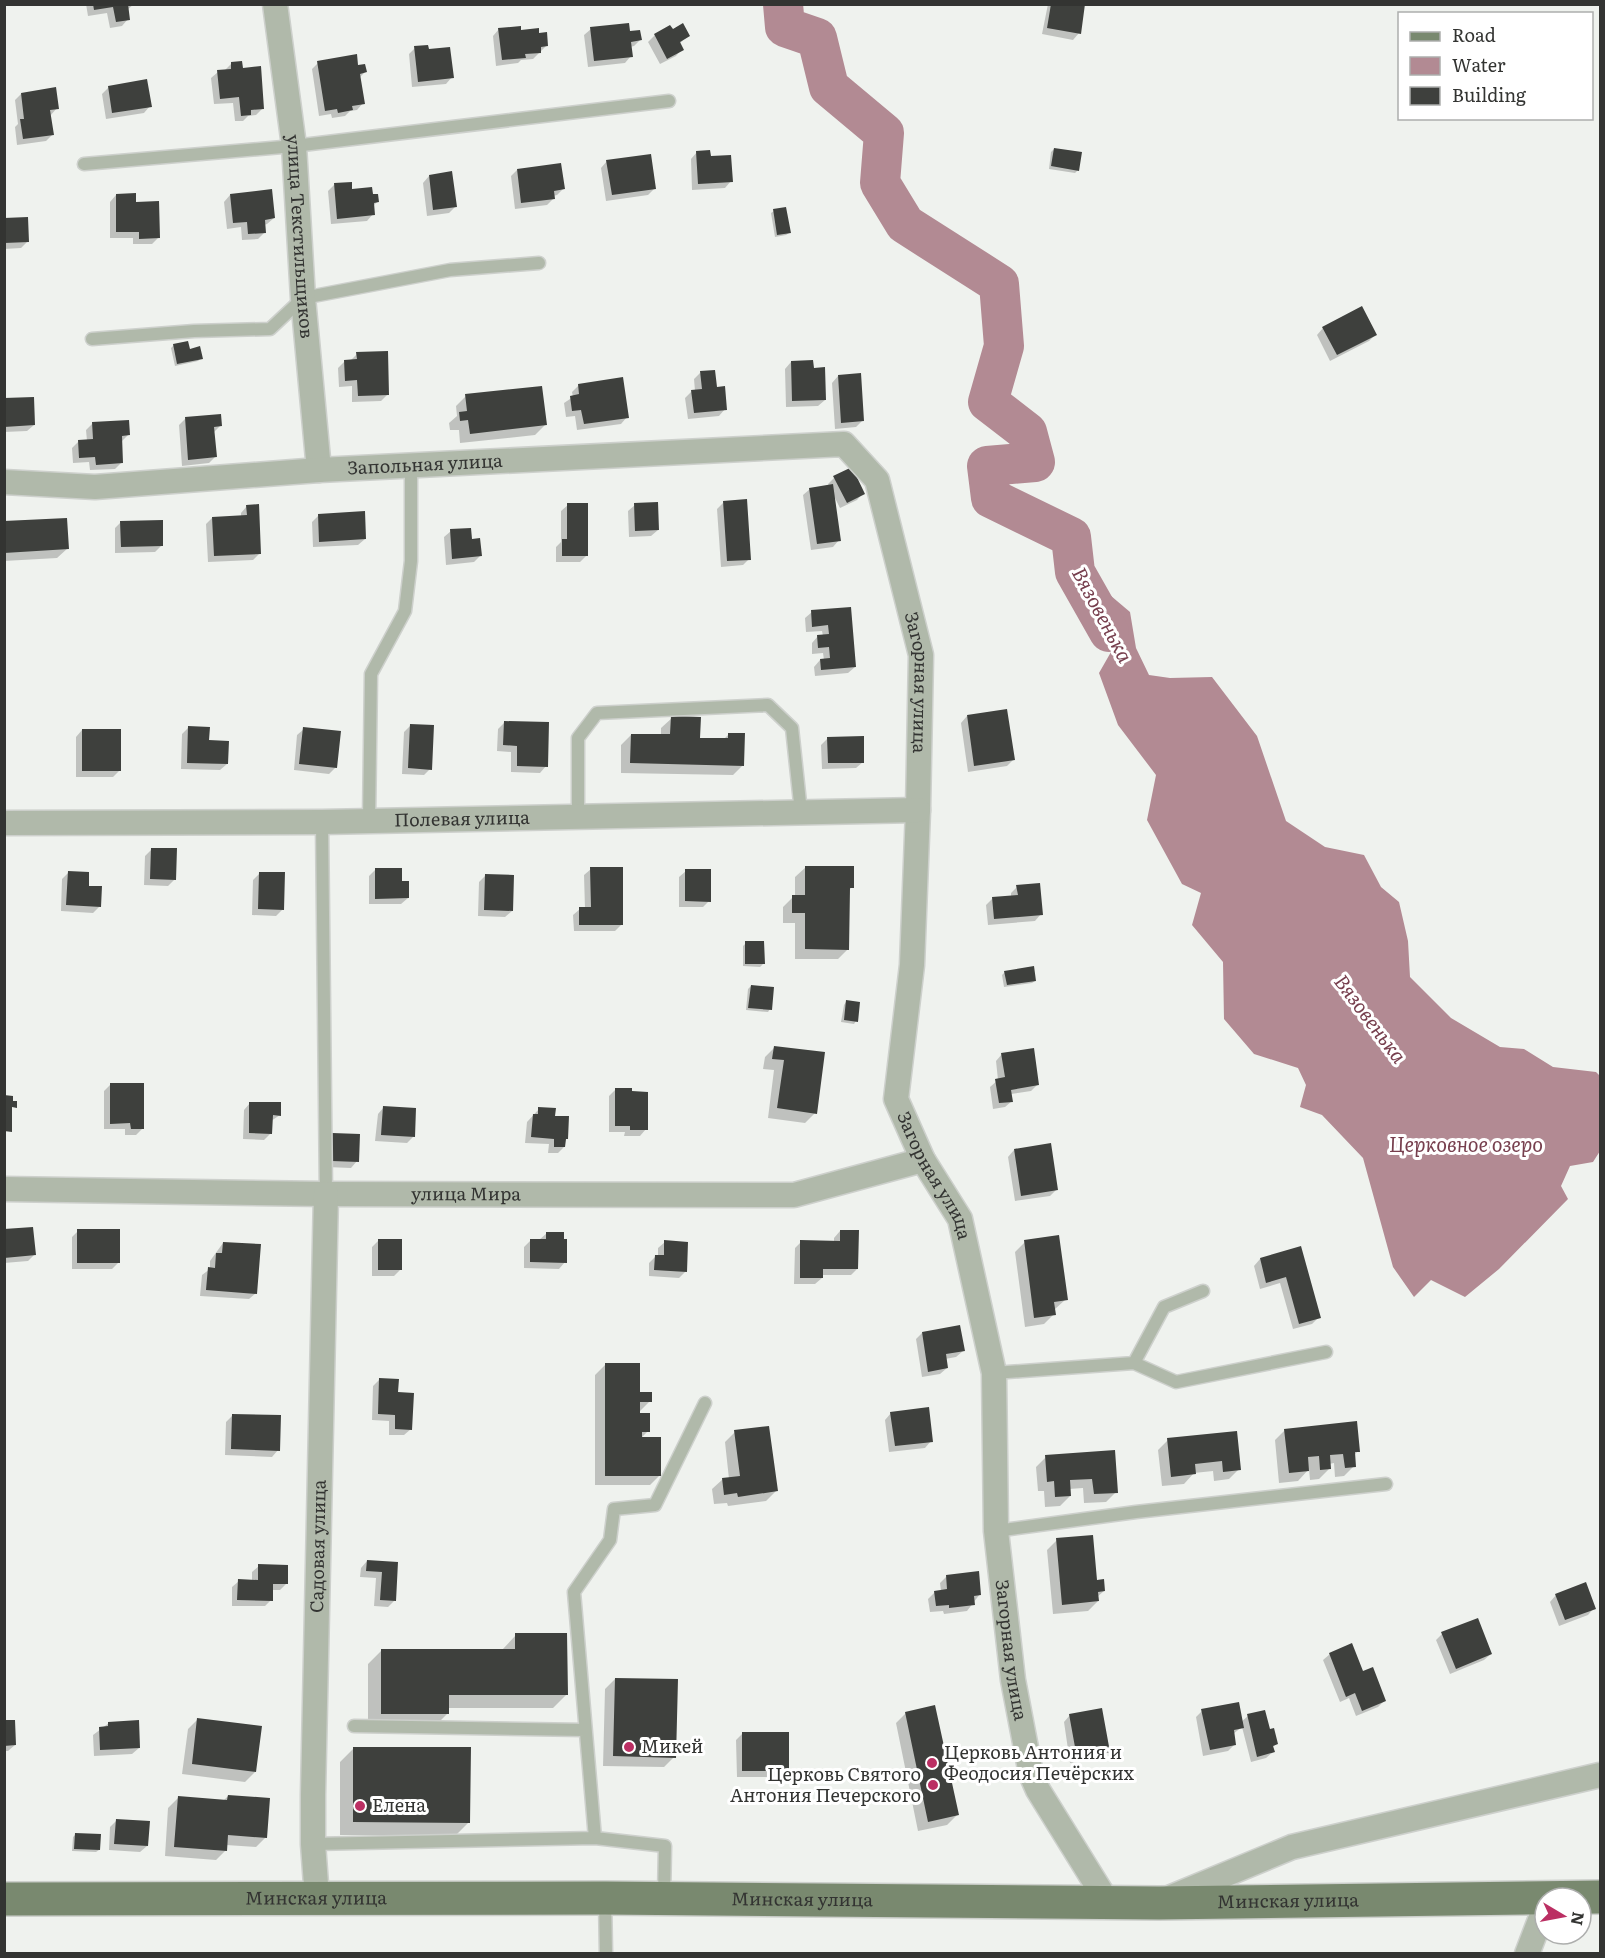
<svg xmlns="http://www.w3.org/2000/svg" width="1605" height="1958" font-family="Literata,serif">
  <rect width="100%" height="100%" fill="#eff2ee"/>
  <path fill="#b28a93" d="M1091,579L1130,612L1136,648L1149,675L1170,678L1212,677L1257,736L1286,821L1325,847L1364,855L1381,887L1399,902L1408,941L1410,977L1451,1018L1500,1047L1524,1049L1553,1067L1596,1072L1600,1076V1151L1593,1162L1570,1166L1561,1186L1568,1199L1499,1269L1465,1297L1431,1280L1414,1297L1393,1267L1363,1158L1322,1115L1300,1107L1306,1085L1298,1068L1254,1054L1224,1019L1223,962L1192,925L1201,893L1182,884L1147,820L1156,775L1118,725L1099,673L1111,652L1074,588Z"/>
  <path fill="#0003" d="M86,4H134L127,10L128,19L122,26L110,28L107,13L88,16Z
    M1048,4L1084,5L1079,33L1073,40L1042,34Z
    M499,29L538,35L546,46L533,59L521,60L518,63L496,66L493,36Z
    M591,29L629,33L640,40L634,46L630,47L631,56L625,63L588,67L584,35Z
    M673,31L688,36L679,44L682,49L676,56L660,64L648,42L655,35Z
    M415,48L428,51L452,77L446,84L412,87L409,54Z
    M318,63L357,66L365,72L359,78L363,103L357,110L350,111L345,116L332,118L331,114L319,116L312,69Z
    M231,64L242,69L263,108L256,115L248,116L243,121H235L233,103L214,104L211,78L218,72L225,70Z
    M109,87L150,106L144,113L106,119L102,94Z
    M21,94L57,108L50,116L53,134L46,141L17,145L15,127L18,124L15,100Z
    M1054,149L1078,170L1075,173L1049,169L1051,152Z
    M697,152L709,158L731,181L725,188L692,190L691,159Z
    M607,161L654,189L648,195L606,201L601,168Z
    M517,170L563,189L557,195L553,196L554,198L547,205L515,209L511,176Z
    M429,176L456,206L449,213L427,216L423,183Z
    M334,185L351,191L372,196L377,202L373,206V214L367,221L331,224L328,191Z
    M116,195L135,203L158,238L152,244H133V238H110V202Z
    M230,195L274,218L267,224L264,225L265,232L258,239L242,240L241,227L227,229L224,202Z
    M774,211L789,233L786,235L775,237L771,213Z
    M4,220L27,242L21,248L4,249Z
    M1323,328L1375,335L1369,341L1330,361L1317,335Z
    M174,345L189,350L201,358L198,361L175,366L171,348Z
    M357,354L388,394L381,401L352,402V386L339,387L338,368L345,361H350Z
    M791,362L812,369L825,400L818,406L786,407L785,369Z
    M700,373L716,389L725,409L719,416L688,419L685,398L692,391H695L694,379Z
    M838,376L862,421L856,427L835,429L832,383Z
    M579,385L627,417L621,424L577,430L575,416L566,417L564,403L573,397L572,392Z
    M466,396L545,425L535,435L460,443L459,430H450L449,423L457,416L456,406Z
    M4,399L34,425L27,431L4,432Z
    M185,419L220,426L213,433L215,457L209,463L182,466L179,425Z
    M93,423L128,435L122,441L121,463L115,469L90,470L89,462L73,463L72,448L79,441H87L86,430Z
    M834,478L863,493L857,500L840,508L833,494L839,540L833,547L811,550L803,495L810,489L829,486L828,484Z
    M723,503L749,559L743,565L721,567L717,509Z
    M568,505L587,555L580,562H556V547L561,542V511Z
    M635,505L658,530L651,536L629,537L628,511Z
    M247,506L260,553L253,560L208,562L206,524L212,518L241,517V513Z
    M318,516L365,539L358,545L313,547L312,522Z
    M121,522L161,546L155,552L115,553V528Z
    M4,523L68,548L57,558L4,561Z
    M451,531L471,541L480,556L474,562L446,565L444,537Z
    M850,608L855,667L848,673L815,676L814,667L820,660H824L823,653L812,654V643L818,636H823L822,631L806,632L805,618L812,612Z
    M967,716L1013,760L1007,766L968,772L961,723Z
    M672,718L699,739L723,740L729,734L743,765L733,775L621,773V745L631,735L661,736V728Z
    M504,723L546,766L540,773L511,772V752L497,751L498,729Z
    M411,725L430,769L424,775L402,774L404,732Z
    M188,728L208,742L227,764L220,770L181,769L182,734Z
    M304,729L336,767L329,774L294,770L297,735Z
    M82,730L120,770L113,777H76V737Z
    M828,738L863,762L856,768L822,769L821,745Z
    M152,849L175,879L168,886L144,885L145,856Z
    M806,867L852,887L848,891V949L838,959H795V923H783V907L793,897H795V877Z
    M591,869L622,924L615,931H574L573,915L580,909H585L584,875Z
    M375,870L401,883L408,898L401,904H369V876Z
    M686,871L709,901L703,907H679V877Z
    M69,872L87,887L100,906L93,913L61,911L62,879Z
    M260,873L283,909L276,916L252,915L253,880Z
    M486,875L512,911L505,917L478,916L479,882Z
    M1017,887L1041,914L1035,921L988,925L986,905L993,898L1011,897V893Z
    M746,943L763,964L760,967L743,966V946Z
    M1005,972L1035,981L1032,983L1004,987L1002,975Z
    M751,986L770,1009L768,1012L746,1010L748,989Z
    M846,1002L856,1021L854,1024L841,1022L844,1005Z
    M775,1047L823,1054L815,1113L805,1123L768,1118L774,1070L763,1069L765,1057Z
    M1002,1054L1037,1085L1031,1091L1011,1094L1012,1101L1005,1107L993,1109L990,1087L998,1080L996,1061Z
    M110,1085L143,1128L136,1135H125V1129H104V1091Z
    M616,1089L646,1129L640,1136H624L625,1132H609V1096Z
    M250,1103L280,1115L271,1121V1133L264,1140L243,1139L244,1110Z
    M384,1107L413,1137L407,1143L375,1141L378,1114Z
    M539,1109L554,1117L564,1147L558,1153H548L549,1144L525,1143L527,1122Z
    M333,1135L357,1161L351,1168L326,1167V1141Z
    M1014,1150L1057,1189L1050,1196L1015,1201L1008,1157Z
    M4,1231L34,1255L28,1261L4,1263Z
    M78,1231L119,1262L112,1269H72V1237Z
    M840,1231L857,1269L851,1275H822V1278L815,1284H794L795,1248L801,1242H834V1238Z
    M547,1233L565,1262L559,1269L524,1268V1247L531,1240H539Z
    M379,1240L400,1270L394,1276H372V1247Z
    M665,1242L686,1271L679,1278L649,1276V1263L656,1256H658V1248Z
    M1025,1242L1066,1299L1054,1310V1314L1044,1324L1025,1327L1015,1252Z
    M223,1243L256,1293L249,1299L200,1296L202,1275L210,1269V1261Z
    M1300,1248L1319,1317L1312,1324L1293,1329L1280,1283L1260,1289L1254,1266L1260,1259Z
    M922,1333L963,1351L956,1357L945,1359L947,1368L940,1374L922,1377L916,1339Z
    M605,1365L639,1394L650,1401L639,1412L648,1431L641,1438L660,1475L650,1485H595V1375Z
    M380,1379L396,1394L411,1429L404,1435H389V1421L372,1420L373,1386Z
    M891,1413L931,1441L925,1448L889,1452L885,1420Z
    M233,1415L278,1450L272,1457L225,1455L226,1422Z
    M1285,1430L1358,1451L1353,1456L1354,1466L1344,1476L1335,1477L1334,1463L1329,1464V1469L1319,1479L1310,1480L1309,1469L1298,1481L1279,1483L1275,1440Z
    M735,1432L776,1491L766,1501L728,1506L727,1503L714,1504L712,1489L723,1479H729L725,1442Z
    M1236,1433L1239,1469L1229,1479L1214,1481L1213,1471L1194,1473L1184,1484L1162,1486L1158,1450L1168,1440Z
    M1113,1452L1116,1492L1106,1502L1084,1503L1083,1488L1069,1489L1070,1496L1060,1506L1045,1507L1044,1491H1038L1036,1467L1046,1457Z
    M1057,1540L1104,1591L1097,1597L1098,1601L1088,1611L1053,1614L1047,1550Z
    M367,1561L397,1563L394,1601L388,1607L374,1606L376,1578L360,1577L361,1568Z
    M259,1566L286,1584L280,1590H272L271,1600L265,1606H232V1587L239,1581H252V1572Z
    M946,1577L980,1594L967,1611L944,1614L943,1611L930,1612L928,1599L935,1592L941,1591L940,1583Z
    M1556,1595L1594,1608L1588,1615L1559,1626L1550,1602Z
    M1442,1634L1491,1654L1484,1660L1450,1674L1436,1640Z
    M516,1635L567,1694L553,1708H448V1713L434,1727H368V1664L381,1651L502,1650Z
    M1330,1654L1362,1672L1384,1701L1378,1707L1356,1716L1349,1698L1340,1702L1323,1660Z
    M615,1679L674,1757L664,1767L603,1766L605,1689Z
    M1202,1711L1241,1722L1248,1716L1269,1731L1276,1744L1272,1748L1273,1752L1266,1758L1251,1762L1242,1727L1233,1734L1235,1744L1228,1751L1203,1756L1196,1717Z
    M906,1713L957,1815L947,1825L918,1831L896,1723Z
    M1070,1715L1108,1752L1102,1758L1070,1763L1064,1722Z
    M198,1719L255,1772L245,1782L182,1774L188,1729Z
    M4,1721L15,1745L8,1751H4Z
    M109,1723L139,1748L132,1754L94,1756L93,1735Z
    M743,1733L788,1771L781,1777H737L736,1740Z
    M354,1748L469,1822L455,1836L340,1835V1762Z
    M228,1796L266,1837L256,1847L226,1845V1850L216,1860L165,1856L168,1808L178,1798L223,1801Z
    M117,1820L147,1846L140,1852L109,1850L110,1827Z
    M76,1834L99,1850L96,1852L72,1851L73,1837Z"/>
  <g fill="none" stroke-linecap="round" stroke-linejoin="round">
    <path stroke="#b28a93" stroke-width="40" d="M783,4L785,27L817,38L829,87L884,133L880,183L905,224L999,284L1004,346L988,402L1027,432L1035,462L987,466L991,498L1071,537L1075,572L1109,632"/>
  </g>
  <path fill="#3e403d" d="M93,4H128L130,20L116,22L113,7L94,10Z
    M1051,4H1085L1081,34L1047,28Z
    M629,23L630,31L640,30L642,40L631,42L633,57L594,61L590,27Z
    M683,23L690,36L680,42L684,50L667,59L654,34L670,25L673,29Z
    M521,26V30L539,28V33L547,32L548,46L541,47V53L525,54L526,58L502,60L498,28Z
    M428,45L429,49L450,47L454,78L418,82L414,46Z
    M357,54L358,65L365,64L367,72L360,74L365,104L352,106L353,110L338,113L337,109L325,111L317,61Z
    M242,61L243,68L261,66L264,109L251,110V115L241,116L239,97L220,99L217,70L231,69V62Z
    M147,79L152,107L112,113L108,86Z
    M56,87L59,109L50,110L54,135L23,139L20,119H24L21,93Z
    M1054,148L1082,152L1079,171L1051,166Z
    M710,150L711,156L731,155L733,182L698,184L696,151Z
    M651,154L656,189L612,195L606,160Z
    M561,163L565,189L554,191L555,199L521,203L517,169Z
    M452,171L457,207L433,210L429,175Z
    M352,182V189L372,187L373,194H378L379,202L374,203L375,215L337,219L334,183Z
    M272,189L275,218L265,220L266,233L248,234L247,222L233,223L230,194Z
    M136,193V202L159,201L160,238L139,239V232H116V194Z
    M786,207L791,233L777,235L773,209Z
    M28,217L29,242L4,243V218Z
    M1362,306L1377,335L1337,355L1322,327Z
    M188,341L190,349L200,346L203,359L177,364L173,344Z
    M388,351L389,395L358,396L357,380L345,381L344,360L357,359L356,352Z
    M813,360L814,368L825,367L826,400L792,401L791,361Z
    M715,370L717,387L725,386L727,410L694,413L691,390L702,389L700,371Z
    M861,373L864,421L841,423L838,375Z
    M623,377L629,418L584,424L581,410L572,411L570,396L579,394L578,384Z
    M542,386L547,425L470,434L468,420L460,421L459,412L467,411L465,394Z
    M34,397L35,425L4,427V398Z
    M221,414L222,426L214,427L217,457L188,460L185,417Z
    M129,420L130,435L122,436L123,463L96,465L95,457L79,458L78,440L93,439L92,422Z
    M852,467L865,494L847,503L833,476Z
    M833,484L841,541L817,544L809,488Z
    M747,499L751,560L727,561L723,501Z
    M658,502L659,530L635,531L634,503Z
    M567,503H588V556H562V539H567Z
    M259,504L261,554L214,556L212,517L247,515L246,505Z
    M365,511L366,539L319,542L318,514Z
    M67,518L69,549L4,553V521Z
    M163,520V546L121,547L120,521Z
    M471,528L472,539L480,538L482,556L452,559L450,529Z
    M851,607L856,667L821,670L820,659L830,658L829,647L818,648L817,635L829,634L828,625L812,627L811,610Z
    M1007,709L1015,760L974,766L967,715Z
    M671,716L701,717L700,738H728V733H745L744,766L630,763L631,734H670Z
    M504,721L549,722L548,767L517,766V746L503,745Z
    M410,724L434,725L432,770L408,768Z
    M188,726L210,727L209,740L229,741L228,764L187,763Z
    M303,727L341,731L337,768L299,764Z
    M82,729H121V771H82Z
    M864,736V763H828L827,737Z
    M151,848H177L176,880L150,879Z
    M805,866H854V888H850L849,950L805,949V913H792V895H805Z
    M590,867H623V925H579V907H591Z
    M375,868H402V881H409V898L375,899Z
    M685,869H711V902L685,901Z
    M68,871L89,872V886H102L101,907L66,905Z
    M259,872H285L284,910L258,909Z
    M485,874L514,875L513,911L484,910Z
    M1040,883L1043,915L994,919L992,897L1018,895L1016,885Z
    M745,941H764L765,964H745Z
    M1034,966L1036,981L1007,985L1004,971Z
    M751,985L774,987L772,1010L748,1008Z
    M846,1000L860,1002L858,1022L844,1020Z
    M774,1046L825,1052L817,1114L777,1108L784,1060L772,1059Z
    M1034,1048L1039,1085L1011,1090L1013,1102L999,1103L995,1079L1005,1077L1001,1053Z
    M110,1083H144V1129H131L130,1123L110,1124Z
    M615,1088H632V1091L648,1092V1130H630V1126H615Z
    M4,1095L13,1096V1101H17V1108L12,1107V1132L4,1131Z
    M249,1102H281V1116L273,1115L272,1134L249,1133Z
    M383,1106L416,1108L415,1137L381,1135Z
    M538,1107L556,1108L555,1116H569L568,1139H566L565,1147H554V1139L531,1137L533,1114H538Z
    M332,1133L360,1134L359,1162L332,1161Z
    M1051,1143L1058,1190L1021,1196L1014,1149Z
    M33,1227L36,1255L4,1258V1229Z
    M77,1229H120V1263H77Z
    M840,1230H859L858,1269H823V1278H800V1240L840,1241Z
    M546,1232H564V1239H567V1263L530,1262V1239H546Z
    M1059,1235L1068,1300L1054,1302L1056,1315L1034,1318L1024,1240Z
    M378,1239H402V1270H378Z
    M664,1240L688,1242L687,1272L654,1270L655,1255H664Z
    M223,1242L261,1244L257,1294L206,1290L208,1267L215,1268L216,1253H222Z
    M1301,1246L1321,1318L1299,1324L1286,1277L1266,1283L1260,1258Z
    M960,1325L965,1351L946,1354L948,1368L928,1372L922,1332Z
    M605,1363H640V1392H652V1402H640V1413H650V1432H642V1437H661V1476H605Z
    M379,1378L399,1379L398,1392L414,1393L412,1430L395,1429V1415L378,1414Z
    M929,1407L933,1442L895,1446L890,1412Z
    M232,1414L281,1415L280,1451L231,1449Z
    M1357,1421L1360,1452H1355L1356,1467L1345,1468L1343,1454L1330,1455L1331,1469L1320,1470L1319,1456L1308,1457L1309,1471L1289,1473L1284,1429Z
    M769,1426L778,1491L738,1497L737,1493L724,1495L722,1478L740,1476L734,1430Z
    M1237,1431L1241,1470L1223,1472L1222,1461L1195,1464L1196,1474L1171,1477L1167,1438Z
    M1115,1450L1118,1493L1094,1494L1092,1479L1070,1480L1071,1496L1055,1497L1054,1481L1047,1482L1045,1455Z
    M1093,1535L1097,1580L1104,1579L1105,1591L1098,1592L1099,1601L1062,1605L1056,1538Z
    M367,1560L398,1562L396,1601L380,1600L382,1572L366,1571Z
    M258,1564L288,1565V1584H273V1601L237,1600L238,1579L258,1580Z
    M979,1571L981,1595L974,1596L975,1605L949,1608V1605L936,1606L934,1591L947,1589L946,1575Z
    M1586,1582L1596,1609L1565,1620L1555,1594Z
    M1478,1618L1492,1654L1456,1669L1441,1632Z
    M515,1633H567L568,1695H449V1714H381V1649H515Z
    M1352,1643L1363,1671L1373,1667L1386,1701L1362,1711L1355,1693L1346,1697L1329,1653Z
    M615,1678L678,1679L676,1758L613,1756Z
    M1239,1702L1244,1728L1234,1730L1236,1745L1210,1750L1201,1709Z
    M935,1705L959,1815L928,1822L905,1712Z
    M1102,1708L1110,1752L1077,1758L1069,1714Z
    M1265,1710L1270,1729L1274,1728L1278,1744L1273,1746L1275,1752L1257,1757L1247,1714Z
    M197,1718L262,1726L256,1772L192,1764Z
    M4,1720H15L16,1745L4,1746Z
    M139,1720L140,1748L100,1750L99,1727L108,1726V1722Z
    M742,1732H789V1771H742Z
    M353,1747H471L470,1823L353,1822Z
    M228,1795L270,1798L267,1838L228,1835L227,1851L174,1847L178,1796L227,1800Z
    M116,1819L150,1821L148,1846L114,1844Z
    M75,1833L101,1834L100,1850L74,1849Z"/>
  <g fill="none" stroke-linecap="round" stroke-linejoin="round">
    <g stroke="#cdd0cc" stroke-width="15">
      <path id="lane" d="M84,164L294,146L669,101
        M92,339L194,331L270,329L303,298L450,270L539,263
        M578,817V738L597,713L768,705L792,728L801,812
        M369,821L371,674L405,611L411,561V465
        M322,822L326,1194
        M1134,1363L1164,1307L1203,1291
        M994,1373L1134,1363L1176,1382L1326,1352
        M996,1531L1136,1512L1386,1484
        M354,1726L585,1730
        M313,1844L595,1838
        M664,1897L665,1846L595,1838L574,1592L610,1540L614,1509L655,1505L705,1403
        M605,1898L606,1954"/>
    </g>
    <g stroke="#cdd0cc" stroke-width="27">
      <g id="street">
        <path id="s1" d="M275,4L294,146L303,298L319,470"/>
        <path id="s2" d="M4,482L95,487L319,470L844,444L877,480L921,655L918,810L912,965L896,1099L923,1160L960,1219L994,1373L996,1531L1013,1680L1031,1774L1038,1790L1108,1903"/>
        <path id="s3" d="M4,823L322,822L918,810"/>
        <path id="s4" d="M4,1189L326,1194L794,1195L923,1160"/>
        <path id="s5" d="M317,1898L313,1844V1795L326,1194"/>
        <path d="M1169,1898L1292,1847L1600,1775"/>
        <path d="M1527,1954L1545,1907"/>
      </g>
    </g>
    <g stroke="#cdd0cc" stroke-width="36">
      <g id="primary">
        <path id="s6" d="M4,1899L605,1898L1159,1903L1600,1897"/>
      </g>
    </g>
    <use href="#lane" stroke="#b0b9aa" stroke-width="12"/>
    <use href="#street" stroke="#b0b9aa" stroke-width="24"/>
    <use href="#primary" stroke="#79896f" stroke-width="33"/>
  </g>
  <g fill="#bb2f63" stroke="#fff" stroke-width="2">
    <circle cx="629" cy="1747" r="6"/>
    <circle cx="932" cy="1763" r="6"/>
    <circle cx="933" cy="1785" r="6"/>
    <circle cx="360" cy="1806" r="6"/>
  </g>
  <g text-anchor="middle" stroke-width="6" stroke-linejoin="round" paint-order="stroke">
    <g font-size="18" fill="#333432" stroke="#fff">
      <text dy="6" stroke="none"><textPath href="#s1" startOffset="234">улица Текстильщиков</textPath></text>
      <text dy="6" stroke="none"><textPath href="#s2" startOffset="422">Запольная улица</textPath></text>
      <text dy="6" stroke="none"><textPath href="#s2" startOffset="1098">Загорная улица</textPath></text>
      <text dy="6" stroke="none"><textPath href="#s3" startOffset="458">Полевая улица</textPath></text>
      <text dy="6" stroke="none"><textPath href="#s2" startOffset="1602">Загорная улица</textPath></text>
      <text dy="6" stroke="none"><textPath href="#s4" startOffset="462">улица Мира</textPath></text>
      <text dy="6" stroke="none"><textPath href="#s5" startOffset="352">Садовая улица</textPath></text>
      <text dy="6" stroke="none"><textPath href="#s2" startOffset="2088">Загорная улица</textPath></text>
      <text dy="6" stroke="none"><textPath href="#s6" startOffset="312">Минская улица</textPath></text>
      <text dy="6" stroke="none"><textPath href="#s6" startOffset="798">Минская улица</textPath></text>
      <text dy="6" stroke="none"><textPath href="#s6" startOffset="1284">Минская улица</textPath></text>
    </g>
    <g font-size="18" fill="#333432" stroke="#fff" text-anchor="start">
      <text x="641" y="1753">Микей</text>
      <text x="944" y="1759">Церковь Антония и<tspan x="944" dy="21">Феодосия Печёрских</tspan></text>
      <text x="921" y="1781" text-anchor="end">Церковь Святого<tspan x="921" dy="21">Антония Печерского</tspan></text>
      <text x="372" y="1812">Елена</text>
    </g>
    <g font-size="20" font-style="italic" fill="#773f4e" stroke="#fff">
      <text transform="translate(1102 615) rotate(62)" y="7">Вязовенька</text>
      <text transform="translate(1370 1019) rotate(53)" y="7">Вязовенька</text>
      <text x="1466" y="1152">Церковное озеро</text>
    </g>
  </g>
  <rect width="1605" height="1958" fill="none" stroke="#333432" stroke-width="12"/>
  <rect x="1398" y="12" width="195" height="108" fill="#ffffff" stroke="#adaead" stroke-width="1.5"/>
  <rect x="1410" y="32" width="30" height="9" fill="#79896f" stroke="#adaead" stroke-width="1.5"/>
  <text x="1452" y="42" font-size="18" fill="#333432">Road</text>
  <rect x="1410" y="57" width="30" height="18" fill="#b28a93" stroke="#adaead" stroke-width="1.5"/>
  <text x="1452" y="72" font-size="18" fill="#333432">Water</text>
  <rect x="1410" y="87" width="30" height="18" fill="#3e403d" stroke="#adaead" stroke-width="1.5"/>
  <text x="1452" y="102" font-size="18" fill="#333432">Building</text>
  <g transform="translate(1563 1916) rotate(100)"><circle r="28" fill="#ffffff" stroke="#adaead" stroke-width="1.5"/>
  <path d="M0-4.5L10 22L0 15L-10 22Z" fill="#bb2f63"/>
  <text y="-9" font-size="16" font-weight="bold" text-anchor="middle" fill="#333432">N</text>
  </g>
</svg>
